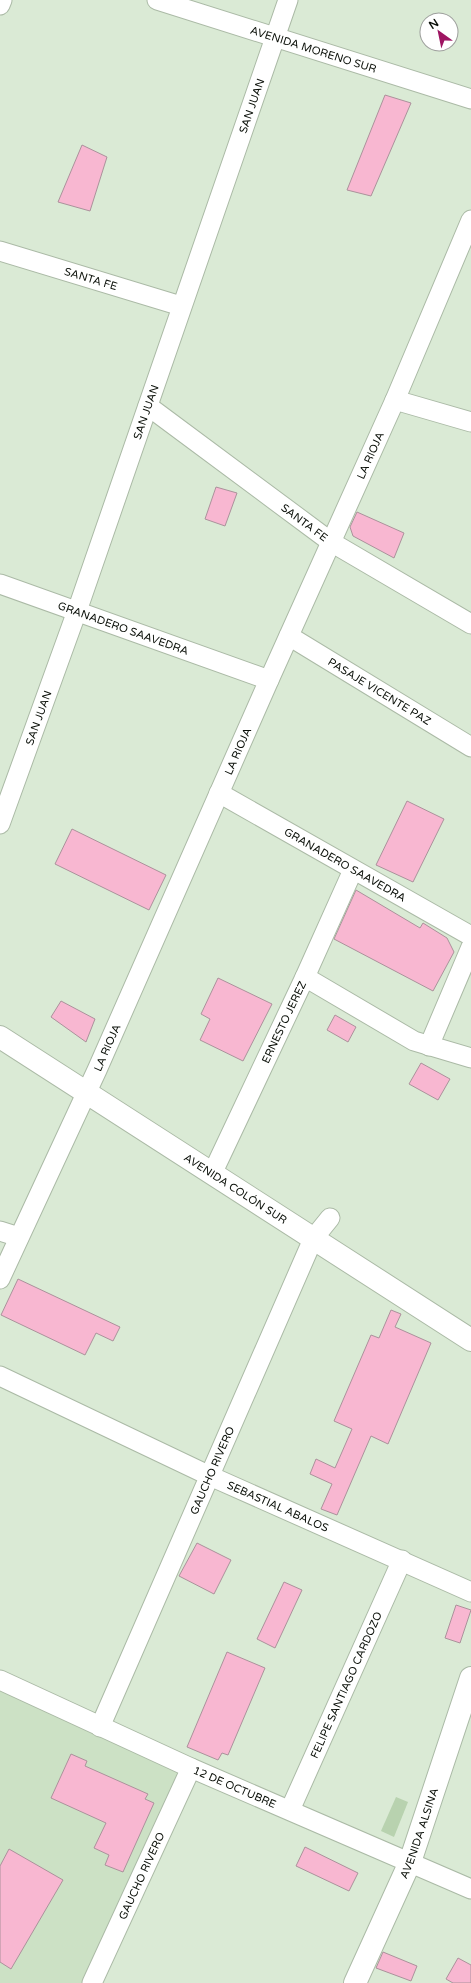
<svg xmlns="http://www.w3.org/2000/svg" width="471" height="1983" font-family="'Varela Round',sans-serif">
  <rect width="100%" height="100%" fill="#daead5"/>
  <path fill="#cce1c5" d="M0,1681L191,1768L92,1983H0Z"/>
  <path fill="#b8d2af" d="M396,1797L408,1802L394,1837L381,1831Z"/>
  <path fill="#f8b7d1" stroke="#ab929b" d="M385,95L411,103L371,196L347,190Z
    M82,145L107,157L90,211L58,202Z
    M216,487L237,493L225,526L205,519Z
    M357,512L404,533L394,558L353,536L350,527Z
    M407,801L444,819L413,882L376,865Z
    M72,829L166,875L149,910L55,864Z
    M356,890L420,928L423,923L447,938L454,952L433,991L334,939Z
    M218,978L272,1004L243,1061L200,1040L210,1019L201,1014Z
    M61,1001L95,1019L86,1042L51,1017Z
    M335,1015L356,1027L348,1042L327,1030Z
    M421,1063L450,1079L438,1100L409,1084Z
    M18,1279L120,1327L113,1341L96,1333L85,1355L1,1315Z
    M391,1310L401,1314L395,1327L431,1343L388,1444L371,1436L337,1515L321,1509L332,1484L310,1474L316,1459L335,1468L352,1429L334,1421L371,1335L379,1338Z
    M197,1543L231,1560L214,1594L179,1576Z
    M284,1582L302,1590L275,1648L257,1639Z
    M456,1605L471,1610L460,1643L445,1638Z
    M227,1652L265,1668L228,1755L222,1753L218,1760L187,1747Z
    M71,1754L87,1761L85,1766L148,1794L145,1799L154,1803L123,1872L105,1865L109,1855L94,1848L106,1823L51,1798Z
    M305,1847L358,1873L349,1891L296,1866Z
    M9,1849L63,1880L11,1969L0,1962V1866Z
    M383,1952L417,1966L411,1981L376,1968Z
    M458,1958L471,1965V1983H453L446,1979Z"/>
  <g fill="none" stroke-linecap="round" stroke-linejoin="round">
    <g stroke="#abbaa6" stroke-width="21">
      <g id="minor">
        <path id="s1" d="M157,0L471,99"/>
        <path d="M0,5L2,0"/>
        <path id="s2" d="M0,251L181,306"/>
        <path d="M395,400L471,422"/>
        <path id="s3" d="M148,406L331,542L471,624"/>
        <path id="s4" d="M0,584L269,680"/>
        <path id="s5" d="M289,636L471,747"/>
        <path id="s6" d="M219,793L471,936"/>
        <path id="s7" d="M0,824L77,611L288,0"/>
        <path d="M305,977L414,1041L471,1058"/>
        <path d="M429,1046L471,947"/>
        <path id="s8" d="M212,1174L305,977L353,870"/>
        <path d="M0,1231L19,1237"/>
        <path id="s9" d="M0,1279L97,1070L269,680L395,400L471,220"/>
        <path id="s10" d="M0,1376L210,1476L471,1592"/>
        <path id="s11" d="M0,1680L191,1768L471,1889"/>
        <path id="s12" d="M100,1727L313,1239L330,1218"/>
        <path id="s13" d="M290,1810L402,1560"/>
        <path id="s14" d="M92,1983L191,1768"/>
      </g>
    </g>
    <g stroke="#abbaa6" stroke-width="24">
      <g id="major">
        <path id="s15" d="M0,1037L471,1340"/>
        <path id="s16" d="M355,1983L410,1862L471,1678"/>
      </g>
    </g>
    <use href="#minor" stroke="#fff" stroke-width="19"/>
    <use href="#major" stroke="#fff" stroke-width="22"/>
  </g>
  <g text-anchor="middle" stroke-width="4" stroke-linejoin="round" paint-order="stroke">
    <g font-size="11" fill="#0a0f08" stroke="#fff">
      <text dy="4" stroke="none"><textPath href="#s1" startOffset="164">AVENIDA MORENO SUR</textPath></text>
      <text dy="4" stroke="none"><textPath href="#s7" startOffset="761">SAN JUAN</textPath></text>
      <text dy="4" stroke="none"><textPath href="#s2" startOffset="95">SANTA FE</textPath></text>
      <text dy="4" stroke="none"><textPath href="#s7" startOffset="437">SAN JUAN</textPath></text>
      <text dy="4" stroke="none"><textPath href="#s9" startOffset="903">LA RIOJA</textPath></text>
      <text dy="4" stroke="none"><textPath href="#s3" startOffset="195">SANTA FE</textPath></text>
      <text dy="4" stroke="none"><textPath href="#s4" startOffset="131">GRANADERO SAAVEDRA</textPath></text>
      <text dy="4" stroke="none"><textPath href="#s5" startOffset="106">PASAJE VICENTE PAZ</textPath></text>
      <text dy="4" stroke="none"><textPath href="#s7" startOffset="113">SAN JUAN</textPath></text>
      <text dy="4" stroke="none"><textPath href="#s9" startOffset="579">LA RIOJA</textPath></text>
      <text dy="4" stroke="none"><textPath href="#s6" startOffset="145">GRANADERO SAAVEDRA</textPath></text>
      <text dy="4" stroke="none"><textPath href="#s8" startOffset="168">ERNESTO JEREZ</textPath></text>
      <text dy="4" stroke="none"><textPath href="#s9" startOffset="255">LA RIOJA</textPath></text>
      <text dy="4" stroke="none"><textPath href="#s15" startOffset="280">AVENIDA COLÓN SUR</textPath></text>
      <text dy="4" stroke="none"><textPath href="#s12" startOffset="280">GAUCHO RIVERO</textPath></text>
      <text dy="4" stroke="none"><textPath href="#s10" startOffset="307">SEBASTIAL ABALOS</textPath></text>
      <text dy="4" stroke="none"><textPath href="#s13" startOffset="137">FELIPE SANTIAGO CARDOZO</textPath></text>
      <text dy="4" stroke="none"><textPath href="#s11" startOffset="258">12 DE OCTUBRE</textPath></text>
      <text dy="4" stroke="none"><textPath href="#s16" startOffset="163">AVENIDA ALSINA</textPath></text>
      <text dy="4" stroke="none"><textPath href="#s14" startOffset="118">GAUCHO RIVERO</textPath></text>
    </g>
  </g>
  <g transform="translate(439 32) rotate(327)"><circle r="19" fill="#ffffff" stroke="#9d9f9c"/>
  <path d="M0-3L7 15L0 10L-7 15Z" fill="#9e1562"/>
  <text y="-6" font-size="11" font-weight="bold" text-anchor="middle" fill="#0a0f08">N</text>
  </g>
</svg>
